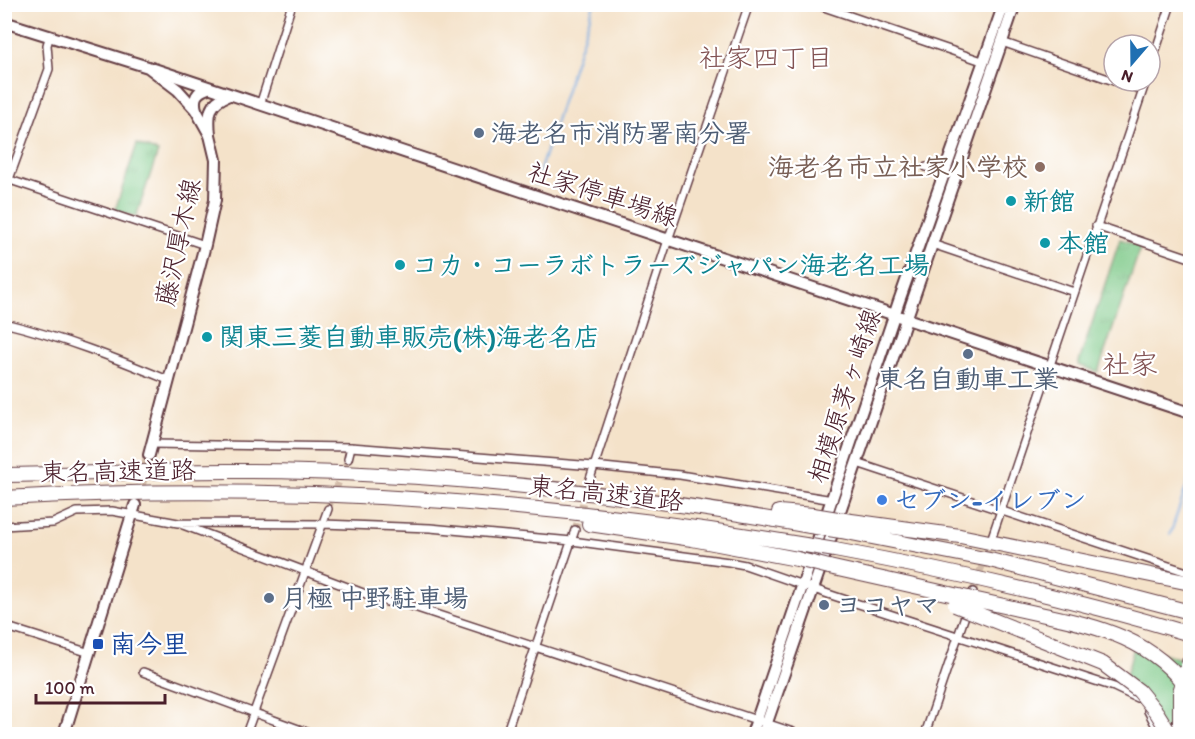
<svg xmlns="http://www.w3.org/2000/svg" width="1195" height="739" font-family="Itim,'Klee One',sans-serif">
  <defs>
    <pattern id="grass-tufts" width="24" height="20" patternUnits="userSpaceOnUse" patternTransform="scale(1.5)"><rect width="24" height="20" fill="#7bc886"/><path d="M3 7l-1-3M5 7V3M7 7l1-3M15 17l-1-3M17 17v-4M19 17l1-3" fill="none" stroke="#6cab74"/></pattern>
  </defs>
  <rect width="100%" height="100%" fill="#fff"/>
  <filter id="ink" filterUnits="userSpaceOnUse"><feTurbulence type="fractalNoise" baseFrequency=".0167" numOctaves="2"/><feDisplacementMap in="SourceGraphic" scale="12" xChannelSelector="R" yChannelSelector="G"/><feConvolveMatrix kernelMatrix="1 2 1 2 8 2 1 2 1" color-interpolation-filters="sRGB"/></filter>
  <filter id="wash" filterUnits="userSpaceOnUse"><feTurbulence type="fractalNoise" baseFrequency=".008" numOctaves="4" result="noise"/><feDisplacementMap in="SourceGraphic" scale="24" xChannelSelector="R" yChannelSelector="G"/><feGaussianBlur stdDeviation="1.35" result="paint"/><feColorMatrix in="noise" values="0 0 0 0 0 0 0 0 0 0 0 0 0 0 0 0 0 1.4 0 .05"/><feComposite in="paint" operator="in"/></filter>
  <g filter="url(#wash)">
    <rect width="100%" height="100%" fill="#f4e2c9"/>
    <path fill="url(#grass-tufts)" stroke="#627458" stroke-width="1.5" d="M137,144L158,152L136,217L115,210Z
      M1120,239L1141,246L1098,372L1078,365Z"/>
    <path fill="#7bc886" stroke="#627458" stroke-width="1.5" d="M1135,644L1190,662V734H1168L1125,679Z"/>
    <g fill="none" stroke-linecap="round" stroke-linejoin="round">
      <path stroke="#73a9e1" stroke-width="2" d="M535,185L594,4
        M4,335L6,329
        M1170,535L1190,476"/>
    </g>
  </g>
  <g filter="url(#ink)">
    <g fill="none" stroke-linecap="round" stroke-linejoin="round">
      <path stroke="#d2bba9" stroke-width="7" stroke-dasharray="7 3.5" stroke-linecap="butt" d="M328,509L348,459
        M575,530L586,492
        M973,592L991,540"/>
      <path stroke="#d2bba9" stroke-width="10" stroke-dasharray="10 5" stroke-linecap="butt" d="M137,499L149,455"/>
      <g stroke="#643c43" stroke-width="10">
        <path id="minor" d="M440,4L445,6
          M815,4L985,62
          M1002,42L1114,81
          M1150,68L1171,4
          M1115,81L1142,90
          M260,105L292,4
          M926,167L945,173
          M4,178L205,245
          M4,193L49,69L47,45L50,35
          M1096,226L1190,258
          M932,244L1074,292
          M4,323C61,337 115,358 168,380
          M151,444L351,447L594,466L680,475L833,500
          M348,459L351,447
          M857,463L1190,573
          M589,482L666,246L749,4
          M183,525L387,602L405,604L799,734
          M4,526L53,523L77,512L112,511L178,523L323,524L430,528L572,541L729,562L745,565L834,596L1114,687L1137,698
          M992,537L1146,81
          M4,626L90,653
          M143,672L312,734
          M1148,711L1160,734
          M246,734L328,509
          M506,734L575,530
          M925,734L973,592"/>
      </g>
      <g stroke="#643c43" stroke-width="14">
        <path id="secondary" d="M151,68L1190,413
          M196,110C193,98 196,92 208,88
          M210,135C208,114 208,103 229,95"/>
      </g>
      <g stroke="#643c43" stroke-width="14">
        <path id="primary" d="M4,22L148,67L178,90L196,110L210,135L216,160L215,200L205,245L149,455
          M64,734L135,505
          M752,734L899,301L1004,4
          M763,734L1015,4"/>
      </g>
      <g stroke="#643c43" stroke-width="16">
        <path id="motorway" d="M4,475C86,474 168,470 250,471C438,472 625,493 810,526
          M4,498C271,482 542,500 805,545
          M779,512L813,515
          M844,520L960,536L1190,583
          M589,524L692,539L797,559
          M841,531L990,560L1190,612
          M835,550C955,572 1074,599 1190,634
          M829,567L959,596"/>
      </g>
      <use href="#minor" stroke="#fff" stroke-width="7"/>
      <use href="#secondary" stroke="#fff" stroke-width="10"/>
      <use href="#primary" stroke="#fff" stroke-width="10"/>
      <use href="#motorway" stroke="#fff" stroke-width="14"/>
      <g stroke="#643c43" stroke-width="16" stroke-linecap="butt">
        <path id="motorway-bridge" d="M813,515L844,520
          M810,526L841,531
          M805,545L835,550
          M797,559L829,567
          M959,596C986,602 1013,608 1040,614C1098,626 1156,640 1190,693
          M955,605L1103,664L1139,691L1157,713L1170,734
          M1180,734V692L1190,659"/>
      </g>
      <use href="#motorway-bridge" stroke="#fff" stroke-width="14"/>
    </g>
  </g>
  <g fill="#5c6f8a" stroke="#fff" stroke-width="2">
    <circle cx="479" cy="133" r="6"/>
    <circle cx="968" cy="354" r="6"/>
    <circle cx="269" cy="598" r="6"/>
    <circle cx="824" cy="605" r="6"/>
  </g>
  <circle fill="#8d6e63" stroke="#fff" stroke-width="2" cx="1040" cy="167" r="6"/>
  <g fill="#0f9aa8" stroke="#fff" stroke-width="2">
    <circle cx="1011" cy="201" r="6"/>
    <circle cx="1045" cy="243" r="6"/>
    <circle cx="400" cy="265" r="6"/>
    <circle cx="207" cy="337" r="6"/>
  </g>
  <circle fill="#3f7fe0" stroke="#fff" stroke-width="2" cx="882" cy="500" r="6"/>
  <rect fill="#1a4fb4" stroke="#fff" stroke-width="2" x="92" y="638" width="12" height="12" rx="3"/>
  <g text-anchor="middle" stroke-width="4.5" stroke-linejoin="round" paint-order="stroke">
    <g font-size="26" font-weight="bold" fill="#4e5e75" stroke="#fff" text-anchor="start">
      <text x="491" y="142">海老名市消防署南分署</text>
      <text x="968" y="388" text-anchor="middle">東名自動車工業</text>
      <text x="281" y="607">月極 中野駐車場</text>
      <text x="836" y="614">ヨコヤマ</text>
    </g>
    <g font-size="26" font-weight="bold" fill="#785e54" stroke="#fff" text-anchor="end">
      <text x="1028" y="176">海老名市立社家小学校</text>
    </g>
    <g font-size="26" fill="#4a1f2b" stroke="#fff">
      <text transform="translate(603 194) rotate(18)" y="9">社家停車場線</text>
      <text transform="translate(178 242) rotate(-78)" y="9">藤沢厚木線</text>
      <text transform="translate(844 396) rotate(-72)" y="9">相模原茅ヶ崎線</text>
      <text transform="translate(118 471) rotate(-1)" y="9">東名高速道路</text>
      <text transform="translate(606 493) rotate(6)" y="9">東名高速道路</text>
    </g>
    <g font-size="26" font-weight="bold" fill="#0d838f" stroke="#fff" text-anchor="start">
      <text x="1023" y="210">新館</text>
      <text x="1057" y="252">本館</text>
      <text x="412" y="274">コカ・コーラボトラーズジャパン海老名工場</text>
      <text x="219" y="346">関東三菱自動車販売(株)海老名店</text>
    </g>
    <g font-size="26" font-weight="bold" fill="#366cbe" stroke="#fff" text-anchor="start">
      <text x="894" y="509">セブン-イレブン</text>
    </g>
    <g font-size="26" font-weight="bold" fill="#164399" stroke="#fff" text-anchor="start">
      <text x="110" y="653">南今里</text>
    </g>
    <g font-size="27" fill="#825253" stroke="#fff">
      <text x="766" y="67">社家四丁目</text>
    </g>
    <g font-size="28" fill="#825253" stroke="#fff">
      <text x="1130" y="374">社家</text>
    </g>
  </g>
  <rect width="1195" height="739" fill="none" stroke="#fff" stroke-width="24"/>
  <g transform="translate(1132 63) rotate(200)"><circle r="28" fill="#ffffff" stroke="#b7a5aa" stroke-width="1.5"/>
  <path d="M0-4.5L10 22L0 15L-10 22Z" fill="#1f6fb2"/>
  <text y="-9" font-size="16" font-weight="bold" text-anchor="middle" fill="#4a1f2b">N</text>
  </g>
  <path d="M36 694v9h129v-9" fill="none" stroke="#4a1f2b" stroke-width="3"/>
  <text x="45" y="694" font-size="18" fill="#4a1f2b" stroke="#ffffff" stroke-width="4.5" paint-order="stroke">100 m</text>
</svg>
